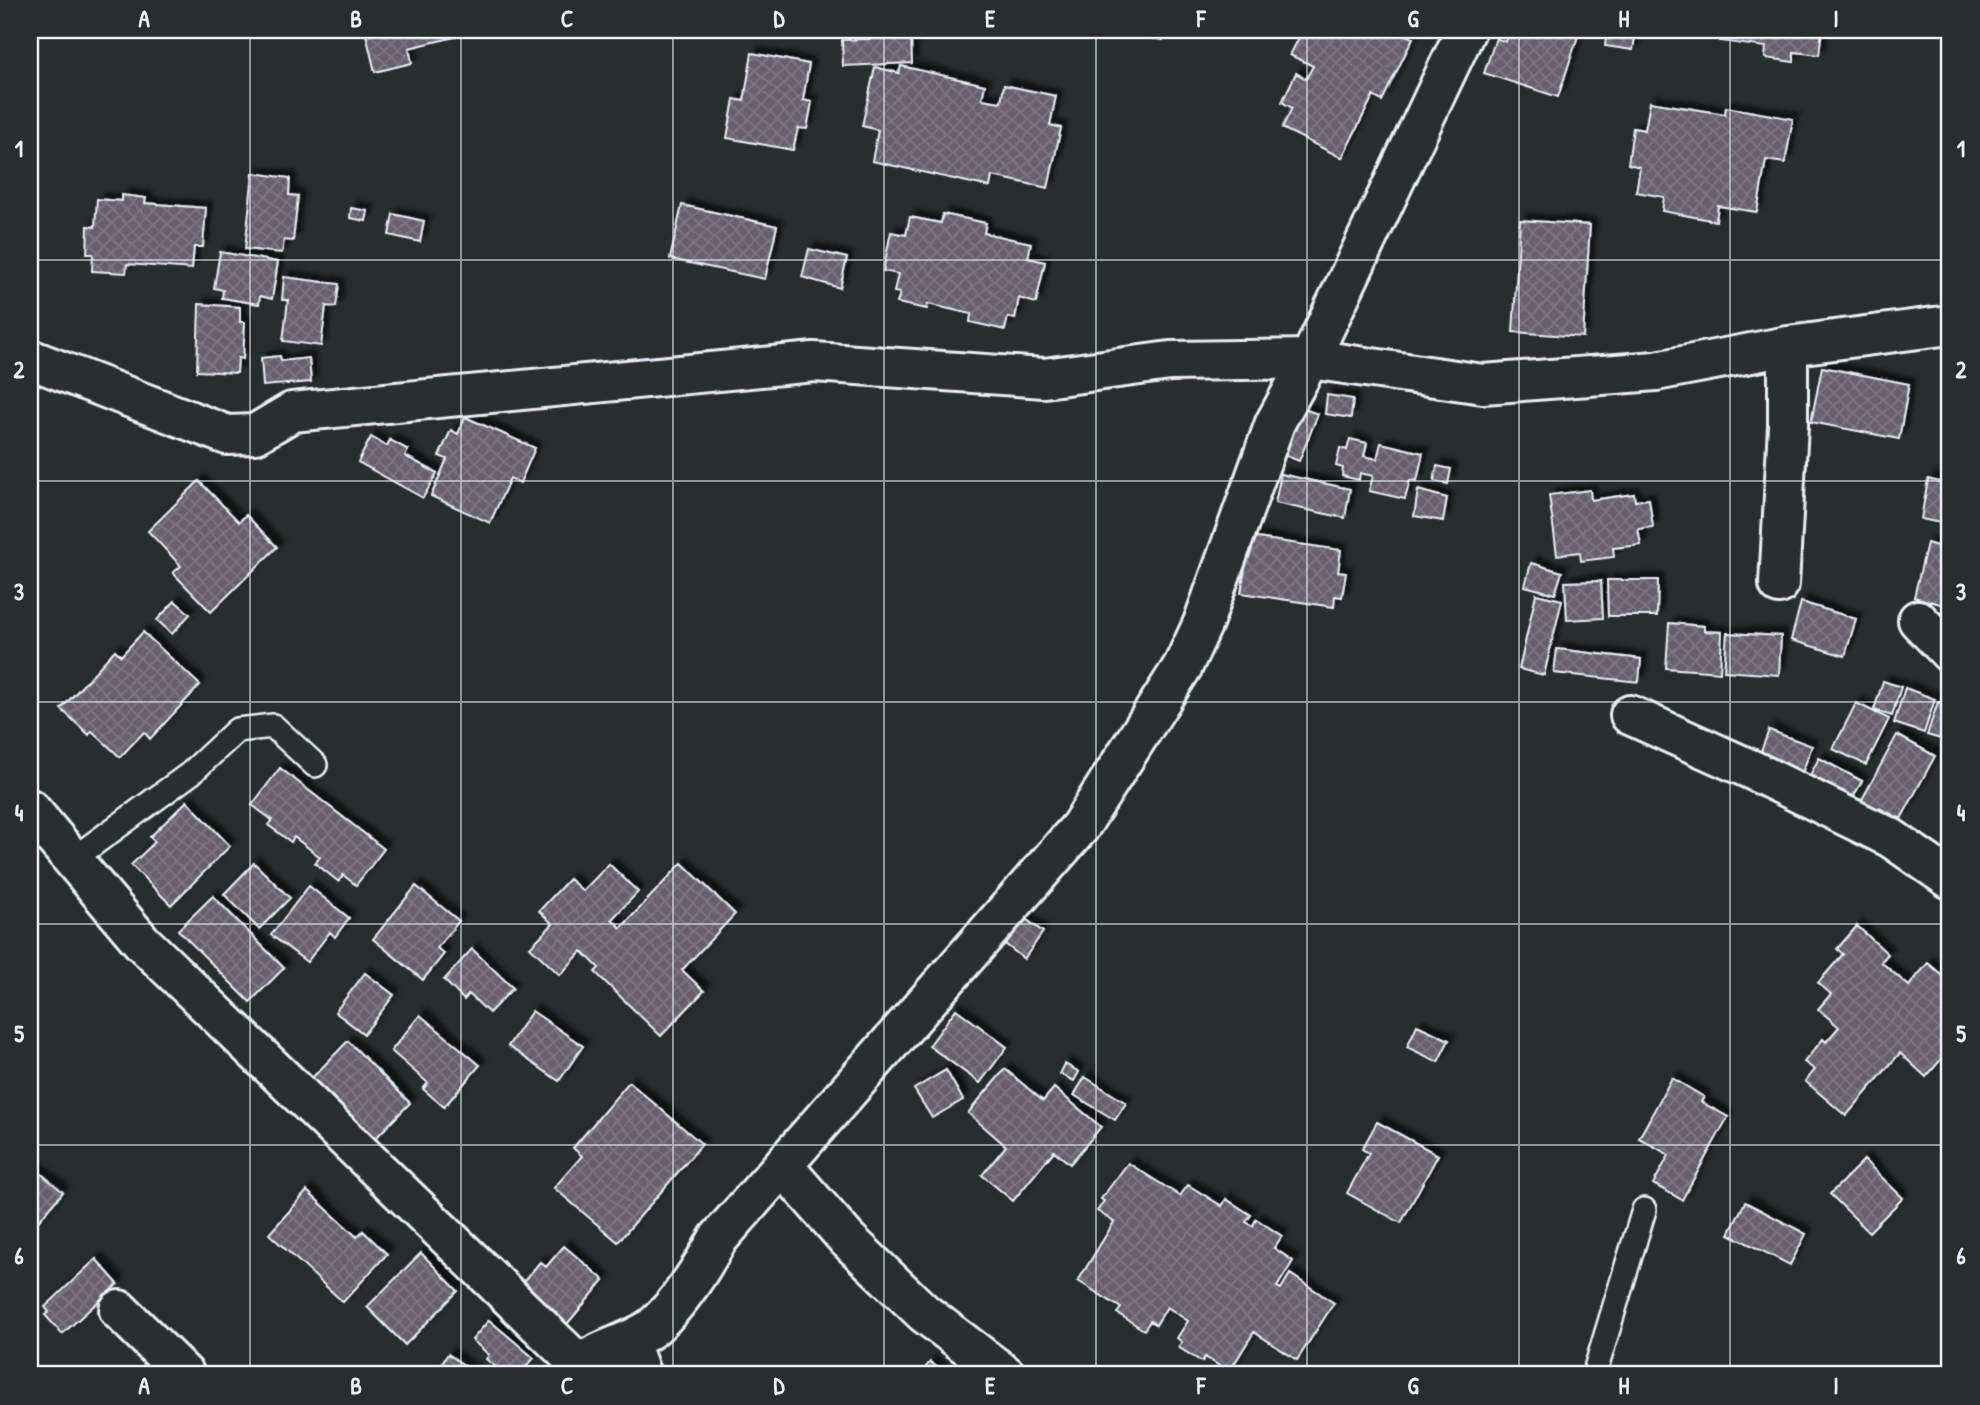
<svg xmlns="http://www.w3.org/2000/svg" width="1980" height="1405" font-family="'Patrick Hand',sans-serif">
  <defs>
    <pattern id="building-cross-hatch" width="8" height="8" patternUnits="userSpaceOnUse" patternTransform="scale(1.75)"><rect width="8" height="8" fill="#685e6e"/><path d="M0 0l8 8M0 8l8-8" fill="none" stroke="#7e7683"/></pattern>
    <filter id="shadow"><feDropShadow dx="6" dy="-6" stdDeviation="2" flood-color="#0009"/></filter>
  </defs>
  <rect width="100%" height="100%" fill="#2a2d2e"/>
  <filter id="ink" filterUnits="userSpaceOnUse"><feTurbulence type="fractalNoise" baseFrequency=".0143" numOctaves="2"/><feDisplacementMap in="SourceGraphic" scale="14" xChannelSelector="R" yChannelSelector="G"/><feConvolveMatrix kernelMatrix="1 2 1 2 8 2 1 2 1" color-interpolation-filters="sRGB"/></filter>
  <g filter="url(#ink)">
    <path fill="url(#building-cross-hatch)" stroke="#e8f1f8" stroke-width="2" filter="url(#shadow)" d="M365,30H453L455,37L409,48L412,63L375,72Z
      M1143,30H1165L1163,40L1142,37Z
      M1303,30H1397L1413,38L1382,101L1373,96L1342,158L1282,128L1292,108L1282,102L1296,73L1306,79L1313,66L1290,55Z
      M1509,30H1580L1558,97L1484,73L1496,38L1506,42Z
      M1607,30H1636L1633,50L1605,46Z
      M1654,30H1713L1712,38Z
      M1721,30H1822L1819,55L1794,52V62L1765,58L1766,47L1720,41Z
      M911,37L912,63L843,66L842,40Z
      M752,53L809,64L803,100L812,102L807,129L798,128L793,150L727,138L734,99L744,101Z
      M901,66L985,85L982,99L1001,102L1004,85L1056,96L1050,125L1061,128L1048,188L992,176L990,187L872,161L878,130L862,126L875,67L899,73Z
      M1650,102L1725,114L1726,107L1793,119L1785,163L1766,160L1757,212L1718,206L1716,221L1662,211L1664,197L1636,192L1640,167L1628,164L1633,128L1645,130Z
      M253,173L290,178L289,195L298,196L293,241L284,240L282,253L245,249Z
      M122,195L146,198L145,203L206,208L203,247H194L192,269L127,264L126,273L92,271L93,254H87L88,226L95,227L97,199L122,201Z
      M682,205L777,226L765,279L670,259Z
      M351,208L368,211L366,221L350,218Z
      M393,214L424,221L420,242L389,235Z
      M943,214L986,223L984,233L1031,243L1028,258L1045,262L1036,303L1019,298L1015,319L1008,317L1005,330L970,322L971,314L928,304L927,309L897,303L900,293L894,292L898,274L883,271L891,232L906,235L910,217L941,223Z
      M1520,220L1590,225L1583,337L1513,332Z
      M809,249L847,258L840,288L802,277Z
      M220,252L278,262L272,299L260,296L259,304L222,298L223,290L214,288Z
      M284,277L339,284L336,307L326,306L321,346L283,341L288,300H282Z
      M199,304L240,307V322H245L243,359L238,358L237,373L197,371Z
      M280,356L281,361L309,358L311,382L263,386L261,358Z
      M1822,367L1909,384L1899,439L1811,422Z
      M1327,395L1353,399L1351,418L1325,414Z
      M1298,407L1318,414L1299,461L1279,453Z
      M465,417L535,448L520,483L510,478L490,523L431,496L447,459L439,456L451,430L458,434Z
      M371,437L387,446L390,440L408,450L405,456L437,473L423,498L358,462Z
      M1350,439L1367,443L1364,456L1377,459L1381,443L1423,453L1417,481L1410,480L1405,499L1369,491L1373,476L1360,473L1359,480L1342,476L1343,468L1336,466L1340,448L1347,450Z
      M1437,466L1451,469L1448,484L1434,481Z
      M1281,474L1350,489L1345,518L1275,503Z
      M1949,477L1950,525L1921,519L1928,479L1947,484Z
      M199,481L239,522L246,515L277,547L211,612L173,573L181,566L148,531Z
      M1418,490L1447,498L1443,521L1414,516Z
      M1590,490L1591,500L1634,494L1635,501L1649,499L1653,527L1638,529L1641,545L1613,548L1614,557L1581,561L1580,552L1557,555L1549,495Z
      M1250,537L1341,550L1338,572L1346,573L1342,597L1335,596L1334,607L1241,593Z
      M1927,543L1950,550V613L1947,612L1948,606L1914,597Z
      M1531,563L1562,572L1555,594L1525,586Z
      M1607,580H1658L1657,616H1608Z
      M1601,581L1603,618L1567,620L1565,582Z
      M1536,594L1562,600L1544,675L1519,669Z
      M175,601L190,614L172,634L157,620Z
      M1801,602L1856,619L1845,656L1791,640Z
      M1669,623L1704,626V631L1722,632L1720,672L1666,668Z
      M143,632L200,685L150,739L144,732L120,757L92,731L89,735L61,709L115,650L121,656Z
      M1727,633L1781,636L1779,675L1724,671Z
      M1557,649L1641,659L1639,682L1554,673Z
      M1883,681L1901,687L1892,716L1874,710Z
      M1905,688L1935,699L1924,733L1894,723Z
      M1938,702L1950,706V721L1944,740L1927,735Z
      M1856,703L1889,719L1866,765L1833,749Z
      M1769,730L1812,746L1799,781L1756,765Z
      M1897,735L1935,756L1901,819L1879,808L1876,814L1859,805Z
      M1819,758L1862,781L1849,805L1806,783Z
      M280,768L384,849L356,885L343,875L339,882L315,863L320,857L294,837L291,842L268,825L272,820L252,805Z
      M187,801L230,846L171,905L131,865L155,842L150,837Z
      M254,863L290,898L259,929L224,894Z
      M682,863L735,914L682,970L704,991L661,1036L595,972L599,968L582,951L560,975L530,947L553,924L539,911L569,879L583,891L609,864L638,892L612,919L621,928Z
      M309,886L349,918L335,937L330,932L307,962L271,935Z
      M416,886L459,921L437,948L444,954L423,980L373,939Z
      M213,896L284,968L250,1002L178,930Z
      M1023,917L1043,932L1024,959L1004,943Z
      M1857,926L1888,954L1881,962L1909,986L1928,963L1950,982V1049L1926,1077L1900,1053L1846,1116L1805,1081L1815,1070L1804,1062L1823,1039L1826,1042L1839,1027L1818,1009L1831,994L1818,983L1843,954L1837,949Z
      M472,949L513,988L489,1013L469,994L464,1000L444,980Z
      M365,973L394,995L364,1034L335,1012Z
      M956,1009L1007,1047L980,1083L929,1046Z
      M532,1011L583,1046L559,1081L508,1046Z
      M420,1015L480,1065L444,1107L423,1089L428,1083L391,1051Z
      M1417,1025L1449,1040L1438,1062L1407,1047Z
      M348,1041L410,1103L370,1144L308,1082Z
      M1065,1064L1079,1072L1074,1081L1060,1074Z
      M1005,1069L1043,1101L1054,1088L1101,1127L1070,1164L1054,1151L1013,1201L982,1175L1006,1146L968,1113Z
      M946,1070L963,1100L932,1118L914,1089Z
      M1085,1077L1126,1103L1115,1120L1074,1095Z
      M1672,1078L1704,1097L1701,1102L1728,1117L1682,1200L1653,1184L1669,1155L1639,1138Z
      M629,1082L702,1144L618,1242L554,1188L582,1156L573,1148Z
      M1377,1122L1438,1155L1401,1223L1347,1193L1369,1153L1362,1149Z
      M1864,1160L1903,1198L1869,1232L1830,1194Z
      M1128,1163L1180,1196L1188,1185L1222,1206L1226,1199L1251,1215L1246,1222L1253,1226L1256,1219L1282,1236L1274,1248L1293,1261L1277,1287L1281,1289L1290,1274L1334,1303L1297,1360L1254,1332L1229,1372L1205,1357L1202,1362L1178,1347L1182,1342L1177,1338L1188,1321L1167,1307L1156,1325L1150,1321L1144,1330L1117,1313L1121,1308L1078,1281L1114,1222L1097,1211L1104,1201L1101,1199Z
      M30,1164L63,1192L36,1224L30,1219Z
      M307,1191L357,1237L363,1231L387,1254L343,1302L269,1234Z
      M1745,1202L1806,1234L1790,1265L1729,1234Z
      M564,1246L604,1280L563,1329L523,1294L529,1286L524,1281L540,1262L546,1267Z
      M421,1253L458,1291L405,1345L367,1307Z
      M96,1259L118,1284L62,1334L45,1315L49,1312L45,1307Z
      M489,1320L534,1358L519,1375H505L486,1359L489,1355L472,1340Z
      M448,1354L478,1375H433Z
      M930,1362L948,1375H920Z"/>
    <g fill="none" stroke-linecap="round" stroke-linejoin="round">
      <g stroke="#e8f1f8" stroke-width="28">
        <path id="lane" d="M73,859L191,773L237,730L273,726L315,765
          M1594,1375L1644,1210"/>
      </g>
      <g stroke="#e8f1f8" stroke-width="44">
        <path id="street" d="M30,359L227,435L255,434L292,412L814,362L1044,378L1170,361L1310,359L1483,384L1656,371L1788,346L1950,325
          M1779,584L1788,426V346
          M1918,620L1950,653
          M1630,715L1750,769L1891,838L1950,879
          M30,809L142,942L579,1364
          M783,1166L847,1239L924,1313L1006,1375
          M119,1310L185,1375
          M629,1342L641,1375
          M571,1375C588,1349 630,1346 654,1326C680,1303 701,1269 718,1239L1080,827L1183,666L1203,623L1275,423L1310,359L1466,30"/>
      </g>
      <use href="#lane" stroke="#2a2d2e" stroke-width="23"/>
      <use href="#street" stroke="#2a2d2e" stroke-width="38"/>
    </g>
  </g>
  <path fill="none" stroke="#e8f1f8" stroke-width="2" stroke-opacity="0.55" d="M250,30V1375M461,30V1375M673,30V1375M884,30V1375M1096,30V1375M1307,30V1375M1519,30V1375M1730,30V1375M30,260H1950M30,481H1950M30,702H1950M30,924H1950M30,1145H1950"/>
  <rect width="1980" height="1405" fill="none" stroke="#2a2d2e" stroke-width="77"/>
  <rect x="38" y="38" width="1903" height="1328" fill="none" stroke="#e8f1f8" stroke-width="2.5"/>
  <g font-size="23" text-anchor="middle" font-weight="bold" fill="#e8f1f8">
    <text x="144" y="27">A</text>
    <text x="356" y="27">B</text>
    <text x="567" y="27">C</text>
    <text x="779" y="27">D</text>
    <text x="990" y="27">E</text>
    <text x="1201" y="27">F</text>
    <text x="1413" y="27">G</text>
    <text x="1624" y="27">H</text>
    <text x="1836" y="27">I</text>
    <text x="19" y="157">1</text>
    <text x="1961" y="157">1</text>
    <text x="19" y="378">2</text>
    <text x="1961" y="378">2</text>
    <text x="19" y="600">3</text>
    <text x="1961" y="600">3</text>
    <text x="19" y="821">4</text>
    <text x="1961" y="821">4</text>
    <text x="19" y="1042">5</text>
    <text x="1961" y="1042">5</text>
    <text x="19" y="1264">6</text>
    <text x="1961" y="1264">6</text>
    <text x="144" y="1394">A</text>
    <text x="356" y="1394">B</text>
    <text x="567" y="1394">C</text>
    <text x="779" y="1394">D</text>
    <text x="990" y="1394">E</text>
    <text x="1201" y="1394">F</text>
    <text x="1413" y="1394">G</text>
    <text x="1624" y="1394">H</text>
    <text x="1836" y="1394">I</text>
  </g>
</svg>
